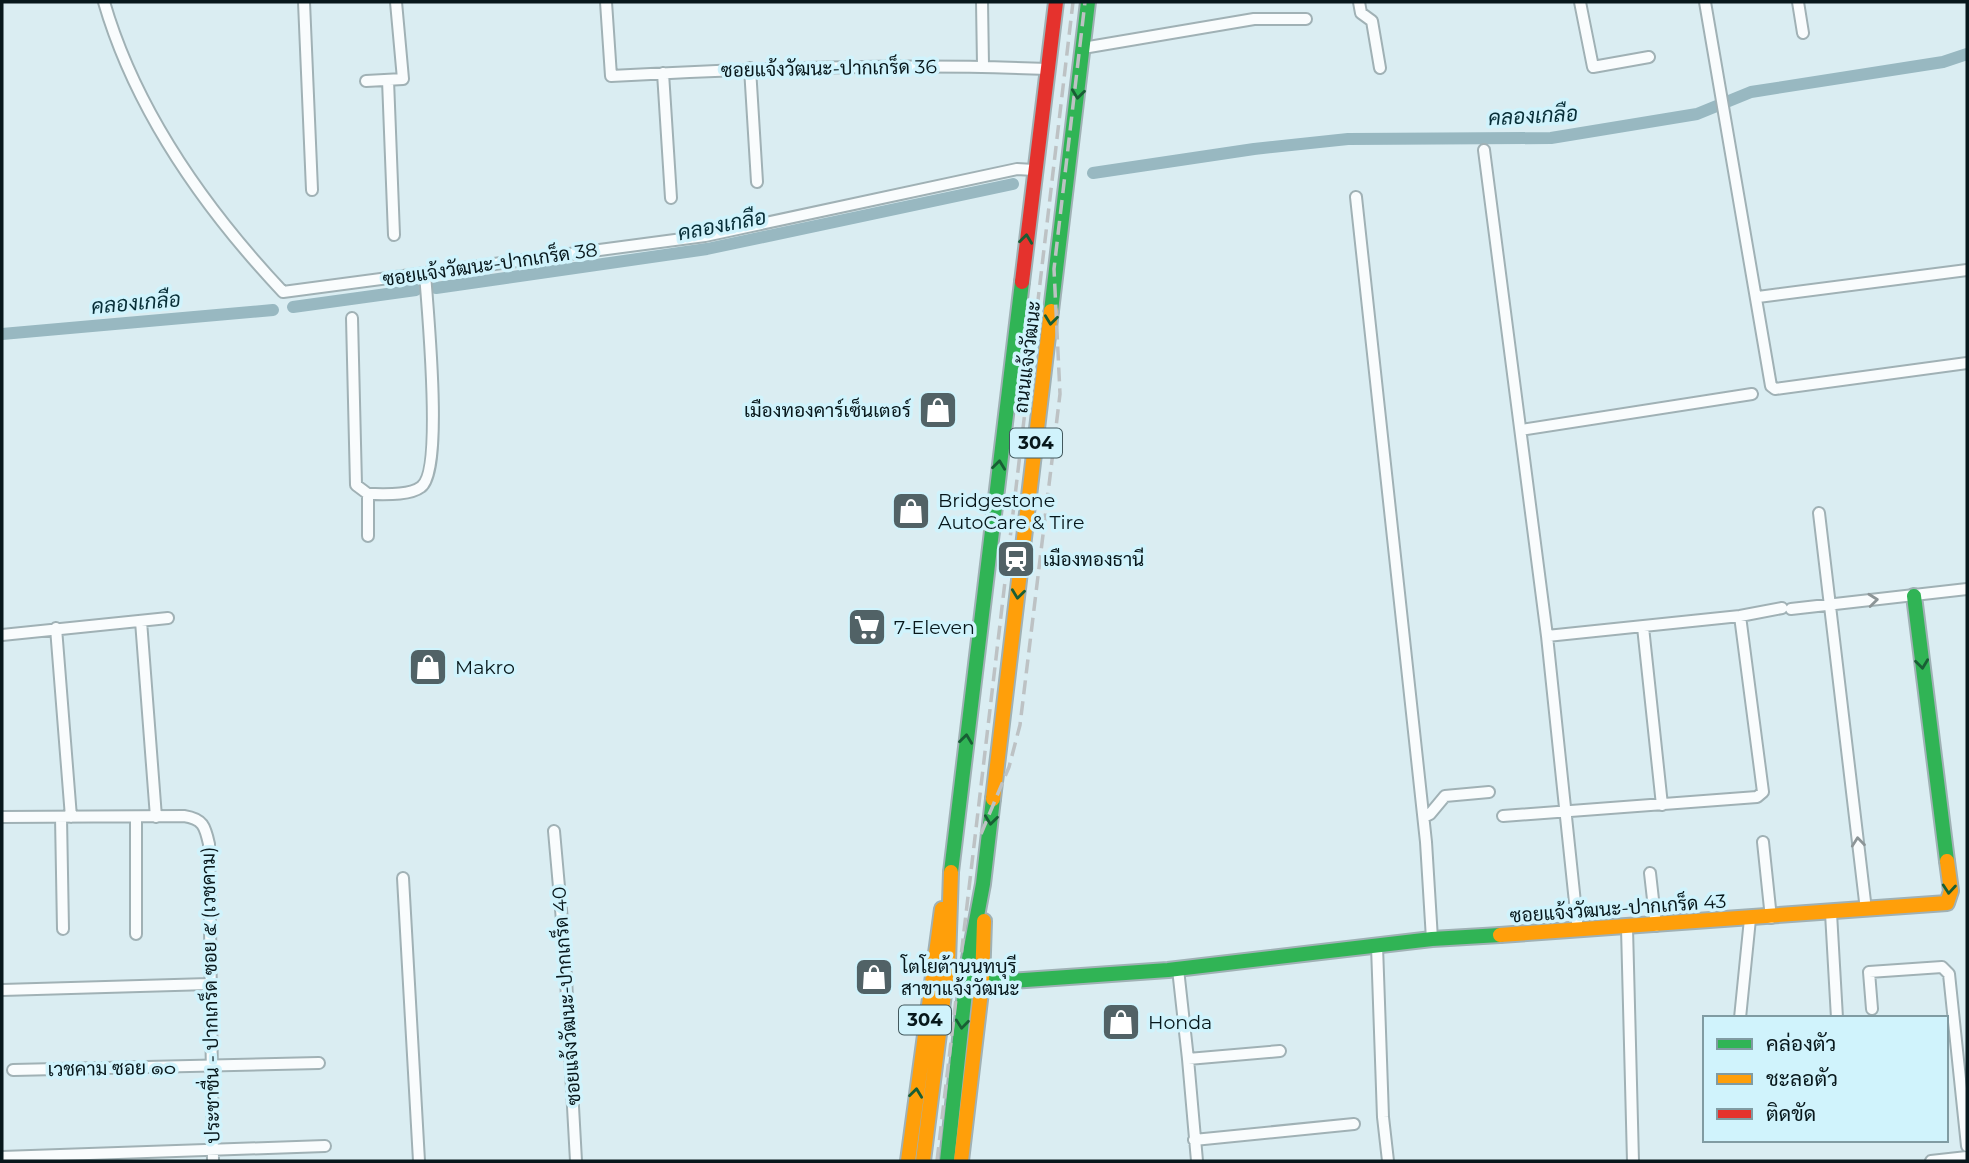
<svg xmlns="http://www.w3.org/2000/svg" width="1969" height="1163" font-family="Montserrat,Sarabun,sans-serif">
  <rect width="100%" height="100%" fill="#daedf2"/>
  <g fill="none" stroke-linecap="round" stroke-linejoin="round">
    <path stroke="#98b8c1" stroke-width="12" d="M1093,173L1254,149L1348,139L1551,138L1697,114L1751,92L1943,62L1967,54
      M436,288L707,249L1013,184
      M293,307L416,290
      M2,334L273,310"/>
    <g stroke="#a0b1b5" stroke-width="14">
      <path id="street" d="M104,2C136,112 205,209 283,292L705,236L1017,169L1034,170
        M304,2L312,190
        M606,2L611,76C756,68 902,63 1048,69
        M982,2L983,65
        M1359,2L1361,13L1372,21L1380,68
        M1580,2L1593,67L1649,57
        M1705,2L1771,386L1775,389L1967,363
        M1798,2L1803,33
        M1083,48L1254,19H1306
        M750,68L757,182
        M663,73L671,198
        M388,80L394,235
        M366,81L403,79L396,2
        M1484,150L1547,636L1578,931
        M1356,197L1426,842L1432,939
        M1758,297L1967,270
        M352,318L356,485L368,494C383,494 409,496 421,487C444,471 427,306 425,273
        M1521,430L1752,394
        M1819,513L1866,910
        M368,536V494
        M1791,609L1967,589
        M141,621L156,817
        M1643,627L1662,805
        M56,628L71,817
        M2,635L168,618
        M1547,636L1740,616L1782,608
        M1503,816L1757,797L1763,792L1740,616
        M2,817L184,816C203,819 205,826 209,844L213,1161
        M61,817L63,929
        M1424,817L1430,814L1445,796L1489,792
        M554,831L564,943L576,1161
        M1763,842L1771,918
        M1650,873L1656,926
        M403,878L419,1161
        M1831,913L1837,1018
        M1627,928L1633,1161
        M136,934V817
        M1377,946L1383,1117L1388,1161
        M1178,969L1188,1059L1280,1051
        M2,990L209,984
        M1872,1009L1869,972L1942,967L1949,974L1967,1146
        M1740,1018L1750,919
        M1188,1059L1197,1161
        M13,1070L319,1063
        M1194,1140L1354,1124
        M2,1157L325,1146
        M1931,1161L1967,1157"/>
    </g>
    <g stroke="#a0b1b5" stroke-width="18">
      <path id="fast" d="M1051,311L1088,2
        M1914,596L1947,861
        M951,872L1022,282
        M982,983L1168,970L1432,939L1500,935
        M947,1161L968,964L983,884L993,799"/>
    </g>
    <g stroke="#a0b1b5" stroke-width="18">
      <path id="slow" d="M993,799L1051,311
        M1500,935L1947,903L1951,891L1947,861
        M908,1161L942,909
        M923,1161L948,962L951,872
        M961,1161L982,983L984,921"/>
    </g>
    <g stroke="#a0b1b5" stroke-width="18">
      <path id="jam" d="M1022,282L1056,2"/>
    </g>
    <use href="#street" stroke="#f9fcfd" stroke-width="10"/>
    <use href="#fast" stroke="#30b455" stroke-width="14"/>
    <use href="#slow" stroke="#ff9f0a" stroke-width="14"/>
    <use href="#jam" stroke="#e5322d" stroke-width="14"/>
    <path stroke="#bdc2c4" stroke-width="3.5" stroke-dasharray="14 7" stroke-linecap="butt" d="M981,834L1009,767L1020,725L1060,394L1054,269L1085,2
      M937,1161L1073,2"/>
  </g>
  <defs><path id="oneway-chevron" d="M-2-3.5L2.5 0L-2 3.5" fill="none" stroke-width="1.6" stroke-linecap="round" stroke-linejoin="round" transform="scale(1.75)"/></defs>
  <g stroke="#195e35">
    <use href="#oneway-chevron" transform="translate(1078 94) rotate(97)"/>
    <use href="#oneway-chevron" transform="translate(1026 239) rotate(-83)"/>
    <use href="#oneway-chevron" transform="translate(1051 320) rotate(97)"/>
    <use href="#oneway-chevron" transform="translate(999 465) rotate(-83)"/>
    <use href="#oneway-chevron" transform="translate(1018 594) rotate(97)"/>
    <use href="#oneway-chevron" transform="translate(1922 664) rotate(83)"/>
    <use href="#oneway-chevron" transform="translate(966 739) rotate(-83)"/>
    <use href="#oneway-chevron" transform="translate(991 820) rotate(97)"/>
    <use href="#oneway-chevron" transform="translate(1949 889) rotate(95)"/>
    <use href="#oneway-chevron" transform="translate(962 1024) rotate(96)"/>
    <use href="#oneway-chevron" transform="translate(916 1093) rotate(-83)"/>
  </g>
  <g stroke="#8c9597">
    <use href="#oneway-chevron" transform="translate(1873 600) rotate(-6)"/>
    <use href="#oneway-chevron" transform="translate(1858 842) rotate(-96)"/>
  </g>
  <defs>
    <g id="shop-square" transform="scale(2.0125)"><rect x="-9" y="-9" width="18" height="18" rx="4" fill="#516266" stroke="#d0f3fc"/><path d="M-5-2.5h2.3a2.7 3.5 0 0 1 5.4 0H5L5.5 6h-11ZM-1.5-2.5h3a1.5 2.3 0 0 0-3 0Z" fill="#fff"/></g>
    <g id="station-square" transform="scale(2.0125)"><rect x="-9" y="-9" width="18" height="18" rx="4" fill="#516266" stroke="#d0f3fc"/><path d="M-3-6H3Q5-6 5-4V2Q5 4 3 4L4.5 6H3L1.5 4h-3L-3 6H-4.5L-3 4Q-5 4-5 2V-4Q-5-6-3-6ZM-3.5-4v3h7v-3ZM-3.5 1v1.5H-2V1ZM2 1v1.5H3.5V1Z" fill="#fff"/></g>
    <g id="supermarket-square" transform="scale(2.0125)"><rect x="-9" y="-9" width="18" height="18" rx="4" fill="#516266" stroke="#d0f3fc"/><path d="M-6-5.5h2.5l.6 2H6L4.5 2H-2.5L-4.4-4H-6ZM-1.5 3.2a1.3 1.3 0 1 0 .1 0ZM3 3.2a1.3 1.3 0 1 0 .1 0Z" fill="#fff"/></g>
  </defs>
  <g fill-rule="evenodd">
    <use href="#shop-square" x="938" y="410"/>
    <use href="#shop-square" x="911" y="511"/>
    <use href="#station-square" x="1016" y="559"/>
    <use href="#supermarket-square" x="867" y="627"/>
    <use href="#shop-square" x="428" y="667"/>
    <use href="#shop-square" x="874" y="977"/>
    <use href="#shop-square" x="1121" y="1022"/>
  </g>
  <g text-anchor="middle" stroke-width="7" stroke-linejoin="round" paint-order="stroke">
    <g fill="#d0f3fc" stroke="#43595e" stroke-width="2">
      <rect x="1010" y="428.5" width="52" height="29" rx="5"/>
      <rect x="899" y="1005.5" width="52" height="29" rx="5"/>
    </g>
    <g font-size="18" font-weight="bold" fill="#07171b">
      <text x="1036" y="449">304</text>
      <text x="925" y="1026">304</text>
    </g>
    <g font-size="19" fill="#07171b" stroke="#d0f3fc">
      <text transform="translate(829 68) rotate(-1)" y="7">ซอยแจ้งวัฒนะ-ปากเกร็ด 36</text>
      <text transform="translate(490 264) rotate(-8)" y="7">ซอยแจ้งวัฒนะ-ปากเกร็ด 38</text>
      <text transform="translate(1027 357) rotate(-83)" y="7">ถนนแจ้งวัฒนะ</text>
      <text transform="translate(1618 908) rotate(-4)" y="7">ซอยแจ้งวัฒนะ-ปากเกร็ด 43</text>
      <text transform="translate(210 995) rotate(-91)" y="7">ประชาชื่น - ปากเกร็ด ซอย ๕ (เวชคาม)</text>
      <text transform="translate(566 996) rotate(-94)" y="7">ซอยแจ้งวัฒนะ-ปากเกร็ด 40</text>
      <text transform="translate(112 1068) rotate(-1)" y="7">เวชคาม ซอย ๑๐</text>
    </g>
    <g font-size="19" fill="#07171b" stroke="#d0f3fc" text-anchor="start">
      <text x="911" y="417" text-anchor="end">เมืองทองคาร์เซ็นเตอร์</text>
      <text x="938" y="507">Bridgestone<tspan x="938" dy="22">AutoCare &amp; Tire</tspan></text>
      <text x="1043" y="566">เมืองทองธานี</text>
      <text x="894" y="634">7-Eleven</text>
      <text x="455" y="674">Makro</text>
      <text x="901" y="973">โตโยต้านนทบุรี<tspan x="901" dy="22">สาขาแจ้งวัฒนะ</tspan></text>
      <text x="1148" y="1029">Honda</text>
    </g>
    <g font-size="21" font-style="italic" fill="#072e37" stroke="#d0f3fc">
      <text transform="translate(1533 116) rotate(-3)" y="7">คลองเกลือ</text>
      <text transform="translate(722 225) rotate(-11)" y="7">คลองเกลือ</text>
      <text transform="translate(136 303) rotate(-5)" y="7">คลองเกลือ</text>
    </g>
  </g>
  <rect width="1969" height="1163" fill="none" stroke="#07171b" stroke-width="7"/>
  <rect x="1703" y="1016" width="245" height="126" fill="#d0f3fc" stroke="#809ba2" stroke-width="2"/>
  <rect x="1717" y="1039" width="35" height="10" fill="#30b455" stroke="#809ba2" stroke-width="2"/>
  <text x="1766" y="1051" font-size="21" fill="#07171b">คล่องตัว</text>
  <rect x="1717" y="1074" width="35" height="10" fill="#ff9f0a" stroke="#809ba2" stroke-width="2"/>
  <text x="1766" y="1086" font-size="21" fill="#07171b">ชะลอตัว</text>
  <rect x="1717" y="1109" width="35" height="10" fill="#e5322d" stroke="#809ba2" stroke-width="2"/>
  <text x="1766" y="1121" font-size="21" fill="#07171b">ติดขัด</text>
</svg>
